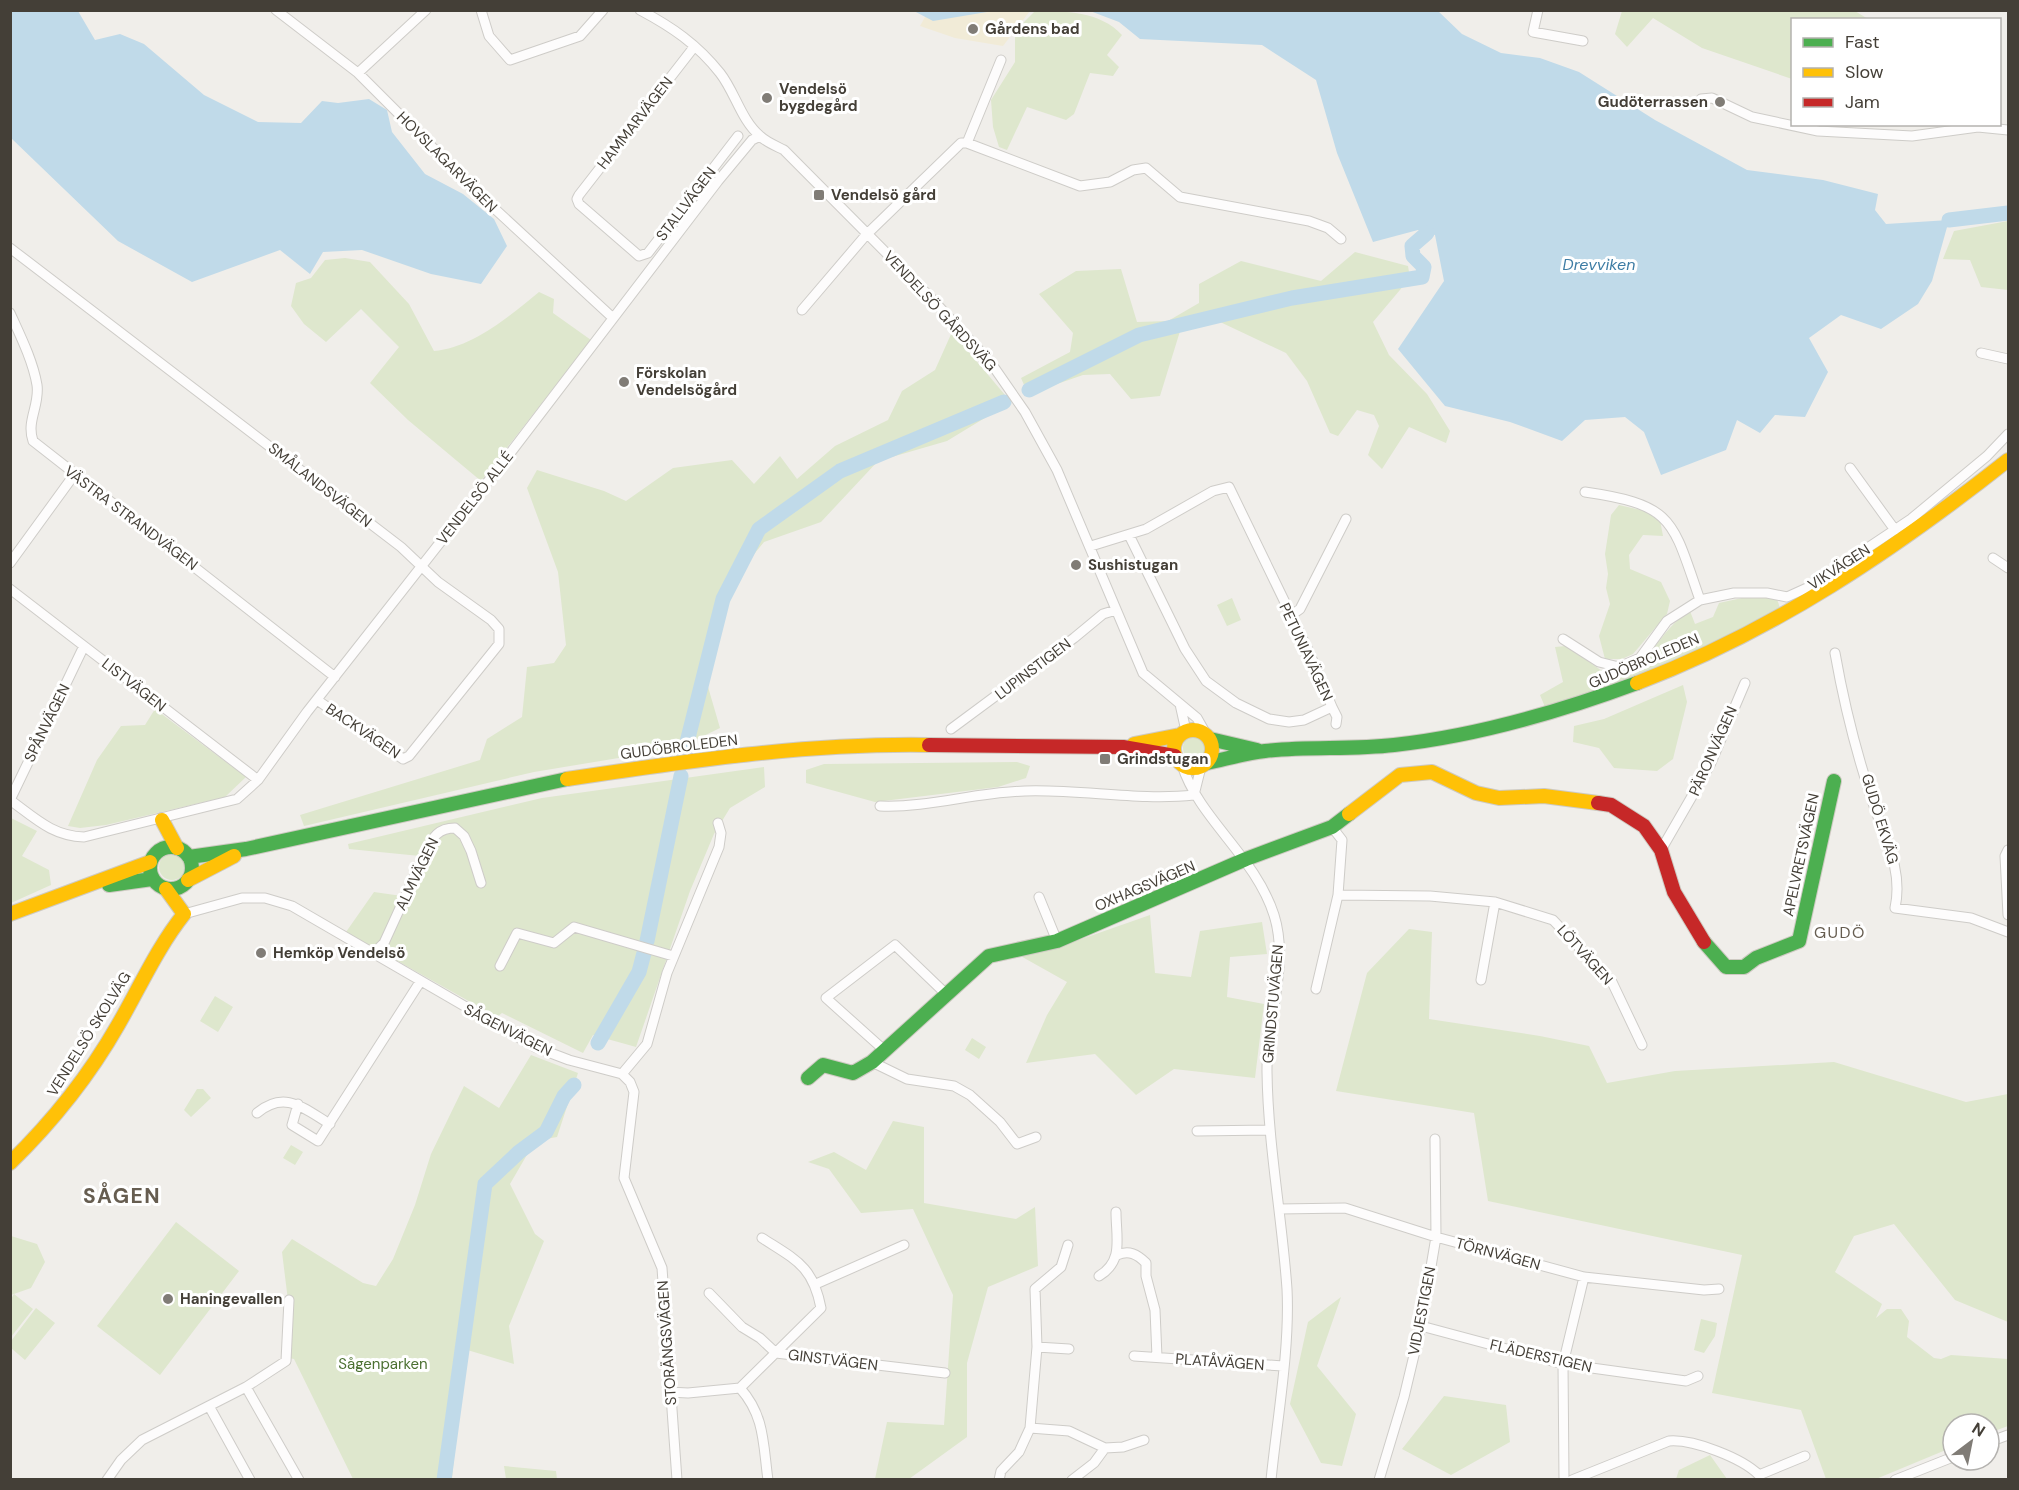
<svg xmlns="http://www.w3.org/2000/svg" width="2019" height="1490" font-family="'DM Sans',sans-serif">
  <rect width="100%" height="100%" fill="#f0eeea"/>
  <path fill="#dee7cd" d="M1035,11C1065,11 1100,11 1122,35L1107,55L1119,67L1113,76L1090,73L1074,114L1066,120L1027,107L1007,150L999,147L993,127L991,100L1015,62V31Z
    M1855,11L1868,19L1792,20V79L1702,48L1653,18L1627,47L1615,34L1622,11Z
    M2008,221V290L1981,287L1970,260L1943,259L1954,231Z
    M1355,252L1408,266L1410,278L1373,322L1389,355L1427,394L1450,431L1446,443L1409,427L1382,469L1368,455L1379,426L1374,415L1357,410L1338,436L1330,433L1307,381L1286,353L1218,321L1181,328L1160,396L1131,399L1110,374L1083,375L1028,394L1021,378L1070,352L1073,333L1039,294L1076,271L1121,269L1137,322L1168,321L1199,303V284L1241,261L1321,281Z
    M345,258L370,262L409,304L434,351C472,348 510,316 539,292L554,299L553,313L591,340L481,481L408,420L370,383L399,347L361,309L326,342L304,324L291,306L296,283L311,278L325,260Z
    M952,332L1005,395L993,413L947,441L878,461L821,522L764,542L715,602L706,680L720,728L679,748L534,772L304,826L300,815L480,760L487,739L522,717L527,667L554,663L566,645L558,572L527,488L537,470L604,491L626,501L673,468L732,460L754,484L780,456L797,479L835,446L888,420L902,391L935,370Z
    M1619,505L1645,511L1660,520L1663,536L1643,535L1629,555L1630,569L1661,582L1670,601L1667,614L1633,654L1622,659H1605L1599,636L1610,604L1606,588L1608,574L1605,554L1611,515Z
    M1751,596L1777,599L1780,608L1707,647L1599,693L1545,707L1540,695L1563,682L1555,647L1566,646L1605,673C1658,667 1651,636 1690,611L1695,624L1713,617L1719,603Z
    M1232,598L1241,620L1227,626L1217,605Z
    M1683,685L1687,702L1673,759L1657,771L1614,768L1599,748L1573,742L1574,726L1604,719Z
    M155,709L246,777L225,797L106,825L80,828L68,826L97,760L121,726L145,725Z
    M1183 748a12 12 0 1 1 24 0a12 12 0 1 1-24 0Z
    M1017,762L1030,766L1026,778L998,787L875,802L806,783V770L824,764Z
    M764,767L765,787L730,808L714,834L690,891L636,1047L593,1035L583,1053L502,1013L497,1017L346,932L374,892L402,896L420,856L349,849L348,844L542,798Z
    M11,818L37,831L22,856L49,870L51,885L11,903Z
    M159 867a13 13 0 1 1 26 0a13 13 0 1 1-26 0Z
    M1150,915L1155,973L1191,977L1200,931L1262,922L1267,954L1230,957L1227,997L1264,1004L1255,1078L1174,1069L1136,1095L1095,1054L1026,1063L1047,1015L1067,982L1017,954L1073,942Z
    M1409,929L1432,932L1429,1019L1540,1036L1589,1046L1607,1083L1675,1071L1834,1062L1966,1102L2008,1094V1322L1955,1300L1894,1224L1854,1236L1835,1272L1882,1304L1876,1318L1887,1309H1901L1909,1321L1907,1337L1934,1358L1941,1359L1951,1355L2008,1359V1426L1989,1433V1424H1953V1447L1876,1479H1826L1801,1410L1712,1393L1742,1255L1488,1201L1474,1113L1336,1091L1367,973Z
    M215,996L233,1007L218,1032L200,1021Z
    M972,1038L986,1047L979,1059L965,1050Z
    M531,1055L578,1073L557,1137L535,1141L510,1184L535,1234L544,1241L509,1326L514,1364L464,1349L452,1479H353L294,1359L288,1358L290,1317L282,1252L292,1239L363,1283L376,1286L393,1259L415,1205L431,1154L464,1086L499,1108Z
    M197,1089H203L211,1098L191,1117L184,1110Z
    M893,1121L924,1127V1203L1016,1219L1035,1207L1038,1266L988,1287L967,1363V1437L909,1479H875L887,1422L944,1425L953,1295L913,1209L861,1213L829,1169L808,1162L834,1152L866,1170Z
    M291,1145L303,1152L295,1165L283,1158Z
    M176,1222L239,1271L160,1375L97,1326Z
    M11,1236L37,1244L45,1262L31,1288L11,1295Z
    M14,1294L33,1309L11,1337V1299Z
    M1341,1297L1317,1366L1356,1414L1342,1466L1321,1463L1290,1404L1308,1322Z
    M36,1308L55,1323L25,1360L11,1348V1341Z
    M1701,1319L1717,1323L1715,1336L1704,1353L1694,1350Z
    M1444,1396L1506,1405L1510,1442L1451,1475L1402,1449Z
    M1710,1455L1727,1479H1676L1679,1470Z
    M504,1466L556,1471L557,1479H506Z"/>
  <path fill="#f1ebd7" d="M963,11H1030L1003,46L955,38L920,26L925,17Z"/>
  <path fill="#c0dae9" d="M10,11H78L95,40L120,34L144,44L204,95L258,122L301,123L322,101L338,103L369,99L387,110L392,132L425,174L463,194L494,219L507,246L481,284L431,274L362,250L323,252L310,274L280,250L192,282L118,241L11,138Z
    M914,11H993L933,21Z
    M1090,11H1438L1462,34L1501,53L1540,58L1579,72L1655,120L1747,170L1823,180L1878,194L1875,210L1886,224L1949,220L1932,281L1918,304L1881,329L1841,315L1809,338L1828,372L1805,417L1775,415L1760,433L1737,420L1726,450L1661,475L1644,432L1625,417L1585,420L1562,441L1510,422L1445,406L1398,349L1444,281L1435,235L1418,230L1373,242L1337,153L1316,80L1262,45L1140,39L1119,22Z"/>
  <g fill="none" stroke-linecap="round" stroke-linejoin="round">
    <path stroke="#c0dae9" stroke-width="15" d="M1949,220L2008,213
      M1029,390L1139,335L1292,298L1422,277L1424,267L1413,256L1412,246L1427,233
      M684,754L723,599L759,529L840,471L1004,402
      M647,941L681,776
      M598,1043L639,972L644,953
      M444,1480L485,1184L519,1152L546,1132L564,1096L574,1085"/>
    <g stroke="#ceccc8" stroke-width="11">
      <path id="street" d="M276,10L358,73L482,197L613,318
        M481,10L489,36L510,60L580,36L603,10
        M640,10C672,27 697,44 720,73C735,92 741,120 760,136C766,142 776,146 784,150L932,299L991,363L1025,412L1057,470L1143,673L1197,718L1206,734
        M1538,10L1533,32L1583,41
        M694,47L579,195L577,199L579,204L639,256L648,253L738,136
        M358,73L426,10
        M1701,99L1712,98L1752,117L1818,131L1912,136L1978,127L2008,130
        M967,143L1001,60
        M10,248L401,547L438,582L491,620L499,629V644L409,756L403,759L317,700
        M802,310L866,235L961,143H967L1080,186L1110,182L1133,170L1146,168L1180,197L1309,221L1328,228L1341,239
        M10,313C20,335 33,361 37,385C40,405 26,421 33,441L335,677
        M1981,353L2008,359
        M1850,468L1895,530
        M1585,492C1675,505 1672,520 1700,600
        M1091,546L1146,529L1213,491L1229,487L1310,654L1332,707L1304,720L1289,722L1269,719L1236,703L1206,681L1185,649L1129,535
        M1993,558L2008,568
        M10,563L74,475
        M10,589L258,780
        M1290,616L1300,609L1346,519
        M1563,639L1599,662L1619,667L1640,658L1667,621L1700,600L1734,593H1767L1787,597L1809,587L1911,519L1987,456L2008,434
        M1835,653C1844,704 1857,756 1874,806C1886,840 1903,871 1895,908L1971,918L2008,932
        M1180,704L1186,731
        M1332,707L1337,717L1336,724
        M951,729L1074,638L1103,614L1116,610
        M1182,765C1199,819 1255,856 1274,915C1290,966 1266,1019 1267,1072C1268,1145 1282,1217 1287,1289C1290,1349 1277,1420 1271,1480
        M1194,795L1201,767
        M10,800C35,818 52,836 84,837L237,799L258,780L307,712L508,456L718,181L752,140L760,136
        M10,800L84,646
        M880,806C929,808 976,792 1025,791C1081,789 1139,801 1194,795
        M1661,850L1710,765L1745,683
        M2008,850L2005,856L2008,915
        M1338,895L1430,896L1495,902L1553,920L1612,982L1642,1045
        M1039,897L1057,941
        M184,914L242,898H265L292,906L535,1047L569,1060L622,1074L630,1082L634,1092L624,1178L662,1268L677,1480
        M373,954L384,943L426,851C433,837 438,828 455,828L464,836L471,851L481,883
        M500,966L517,933L554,943L574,927L673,956
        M1481,980L1495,902
        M1316,989L1338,895L1342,840L1332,827
        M884,1050L826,998L895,945L945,993
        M872,1062L907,1079L954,1086L970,1095L1000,1122L1017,1144L1036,1137
        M622,1074L647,1044L667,973L719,847L721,833L718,823
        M298,1104L292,1125L318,1141L420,982
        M257,1113C285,1090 303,1108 330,1124
        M1197,1131L1269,1130
        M1279,1209L1345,1208L1436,1237L1584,1277L1704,1290L1719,1289
        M1117,1255C1129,1250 1137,1254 1146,1263V1276L1155,1310L1157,1357
        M1099,1276C1124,1261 1116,1238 1116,1212
        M816,1284L904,1245
        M709,1293L742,1327L760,1338L776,1353L945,1373
        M1421,1326L1563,1364L1686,1381L1698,1376
        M1037,1347L1069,1349
        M1134,1356L1283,1366
        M246,1387L299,1480
        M740,1388C765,1416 763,1444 768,1480
        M669,1392L688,1393L740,1388L821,1308C813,1266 796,1260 762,1238
        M209,1406L250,1480
        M1030,1428L1069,1431L1105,1448L1123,1447L1144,1440
        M1989,1442L2008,1435
        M107,1480L121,1460L142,1440L246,1387L286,1361L289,1300
        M999,1480L1001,1471L1019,1452L1030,1428L1037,1347L1035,1289L1061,1267L1068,1245
        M1072,1480L1094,1463L1105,1448
        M1379,1480L1404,1397L1421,1326L1436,1237L1435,1139
        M1564,1480L1563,1364L1584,1277
        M1572,1480L1669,1441C1693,1439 1742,1458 1759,1475L1805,1456
        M1895,1480L1953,1457"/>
    </g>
    <g stroke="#cecac2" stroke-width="16">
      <path id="fast" d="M1210,739L1257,750
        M1207,763C1226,759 1246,753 1265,751C1308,746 1351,750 1394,745C1477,736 1559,712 1637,683
        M150 868a21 21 0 1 1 42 0a21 21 0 1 1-42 0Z
        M189,857L246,849L567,779
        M109,885L152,879
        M1704,942L1726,967H1744L1756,958L1799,941L1834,781
        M808,1078L823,1065L853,1073L872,1062L989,956L1057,941L1246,859L1332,827L1349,814"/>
    </g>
    <g stroke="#cecac2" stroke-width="16">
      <path id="slow" d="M1637,683C1774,631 1894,550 2008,460
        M1174 749a19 19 0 1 1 38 0a19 19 0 1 1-38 0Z
        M1134,744L1180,735
        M567,779C687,761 807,743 929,745
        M1349,814L1400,775L1432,772L1476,793L1499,798L1544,796L1598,803
        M162,820L177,848
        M188,880L234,856
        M166,889L184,914
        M10,914L150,862
        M10,1163C52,1122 89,1076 118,1025C140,987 157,948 184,914"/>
    </g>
    <g stroke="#cecac2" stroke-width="16">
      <path id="jam" d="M929,745L1123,747L1175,756
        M1598,803L1611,805L1644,826L1661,850L1674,892L1704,942"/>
    </g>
    <use href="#street" stroke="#fdfcfc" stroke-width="9"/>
    <use href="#fast" stroke="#4caf50" stroke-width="14"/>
    <use href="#slow" stroke="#ffc107" stroke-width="14"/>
    <use href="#jam" stroke="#c62828" stroke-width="14"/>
  </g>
  <g fill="#807c76" stroke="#fff" stroke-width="2">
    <circle cx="973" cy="29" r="6"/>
    <circle cx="767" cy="98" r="6"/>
    <circle cx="1720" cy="102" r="6"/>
    <rect x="813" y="189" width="12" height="12" rx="3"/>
    <circle cx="624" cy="382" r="6"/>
    <circle cx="1076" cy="565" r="6"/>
    <rect x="1099" y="753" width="12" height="12" rx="3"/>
    <circle cx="261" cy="953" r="6"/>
    <circle cx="168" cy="1299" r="6"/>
  </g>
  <g text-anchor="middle" stroke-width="6" stroke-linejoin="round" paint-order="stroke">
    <g font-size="15" font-weight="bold" fill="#443f37" stroke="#fff" text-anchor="start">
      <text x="985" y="34">Gårdens bad</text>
      <text x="779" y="94">Vendelsö<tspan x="779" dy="17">bygdegård</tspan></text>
      <text x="1708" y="107" text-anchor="end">Gudöterrassen</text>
      <text x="831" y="200">Vendelsö gård</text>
      <text x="636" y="378">Förskolan<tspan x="636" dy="17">Vendelsögård</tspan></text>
      <text x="1088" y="570">Sushistugan</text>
      <text x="1117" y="764">Grindstugan</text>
      <text x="273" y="958">Hemköp Vendelsö</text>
      <text x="180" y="1304">Haningevallen</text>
    </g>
    <g font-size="15" fill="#443f37" stroke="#fff">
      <text transform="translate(635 123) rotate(-52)" y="5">HAMMARVÄGEN</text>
      <text transform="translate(447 162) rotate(45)" y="5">HOVSLAGARVÄGEN</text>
      <text transform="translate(686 204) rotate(-53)" y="5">STALLVÄGEN</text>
      <text transform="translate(940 311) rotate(47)" y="5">VENDELSÖ GÅRDSVÄG</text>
      <text transform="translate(320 485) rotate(38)" y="5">SMÅLANDSVÄGEN</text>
      <text transform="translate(475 498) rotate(-52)" y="5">VENDELSÖ ALLÉ</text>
      <text transform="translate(131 518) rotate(37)" y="5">VÄSTRA STRANDVÄGEN</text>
      <text transform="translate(1839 567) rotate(-33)" y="5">VIKVÄGEN</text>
      <text transform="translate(1306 652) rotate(65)" y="5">PETUNIAVÄGEN</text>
      <text transform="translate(1644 661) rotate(-23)" y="5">GUDÖBROLEDEN</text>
      <text transform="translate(1033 669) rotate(-37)" y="5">LUPINSTIGEN</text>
      <text transform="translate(134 685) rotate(38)" y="5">LISTVÄGEN</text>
      <text transform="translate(47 723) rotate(-64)" y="5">SPÅNVÄGEN</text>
      <text transform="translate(363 731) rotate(34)" y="5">BACKVÄGEN</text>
      <text transform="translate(679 747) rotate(-7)" y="5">GUDÖBROLEDEN</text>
      <text transform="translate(1713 751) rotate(-66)" y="5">PÄRONVÄGEN</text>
      <text transform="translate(1880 819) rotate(73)" y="5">GUDÖ EKVÄG</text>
      <text transform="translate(1801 855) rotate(-78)" y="5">APELVRETSVÄGEN</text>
      <text transform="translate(417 874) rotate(-64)" y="5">ALMVÄGEN</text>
      <text transform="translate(1145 886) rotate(-23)" y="5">OXHAGSVÄGEN</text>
      <text transform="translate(1585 955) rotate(48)" y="5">LÖTVÄGEN</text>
      <text transform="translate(1273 1004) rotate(-85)" y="5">GRINDSTUVÄGEN</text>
      <text transform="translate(508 1030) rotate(27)" y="5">SÅGENVÄGEN</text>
      <text transform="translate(89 1034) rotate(-58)" y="5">VENDELSÖ SKOLVÄG</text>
      <text transform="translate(1498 1254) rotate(15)" y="5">TÖRNVÄGEN</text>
      <text transform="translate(1422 1311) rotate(-79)" y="5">VIDJESTIGEN</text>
      <text transform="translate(667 1343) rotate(-94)" y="5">STORÄNGSVÄGEN</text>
      <text transform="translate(1541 1356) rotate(13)" y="5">FLÄDERSTIGEN</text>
      <text transform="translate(833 1360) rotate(7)" y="5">GINSTVÄGEN</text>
      <text transform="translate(1220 1362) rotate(4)" y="5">PLATÅVÄGEN</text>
    </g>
    <g font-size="15" fill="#4b7031" stroke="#fff">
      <text x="383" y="1369">Sågenparken</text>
    </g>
    <g font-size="16" font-style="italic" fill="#3d7ca4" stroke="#fff">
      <text x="1599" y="270">Drevviken</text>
    </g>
    <g font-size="16" letter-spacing="1.5" fill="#665d50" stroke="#fff">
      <text x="1840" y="938">GUDÖ</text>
    </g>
    <g font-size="21" font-weight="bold" letter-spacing="1.5" fill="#665d50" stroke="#fff">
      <text x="122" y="1203">SÅGEN</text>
    </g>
  </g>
  <rect width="2019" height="1490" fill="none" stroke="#443f37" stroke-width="24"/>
  <rect x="1791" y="18" width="210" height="108" fill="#ffffff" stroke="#b4b2af" stroke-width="1.5"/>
  <rect x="1803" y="38" width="30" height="9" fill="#4caf50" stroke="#b4b2af" stroke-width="1.5"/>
  <text x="1845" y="48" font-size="18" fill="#443f37">Fast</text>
  <rect x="1803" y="68" width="30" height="9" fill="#ffc107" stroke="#b4b2af" stroke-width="1.5"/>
  <text x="1845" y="78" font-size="18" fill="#443f37">Slow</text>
  <rect x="1803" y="98" width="30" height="9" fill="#c62828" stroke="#b4b2af" stroke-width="1.5"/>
  <text x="1845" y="108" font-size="18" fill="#443f37">Jam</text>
  <g transform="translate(1971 1442) rotate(32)"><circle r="28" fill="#ffffff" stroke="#b4b2af" stroke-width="1.5"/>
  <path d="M0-4.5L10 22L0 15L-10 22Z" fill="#807c76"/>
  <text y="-9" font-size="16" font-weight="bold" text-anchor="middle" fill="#443f37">N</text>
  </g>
</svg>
